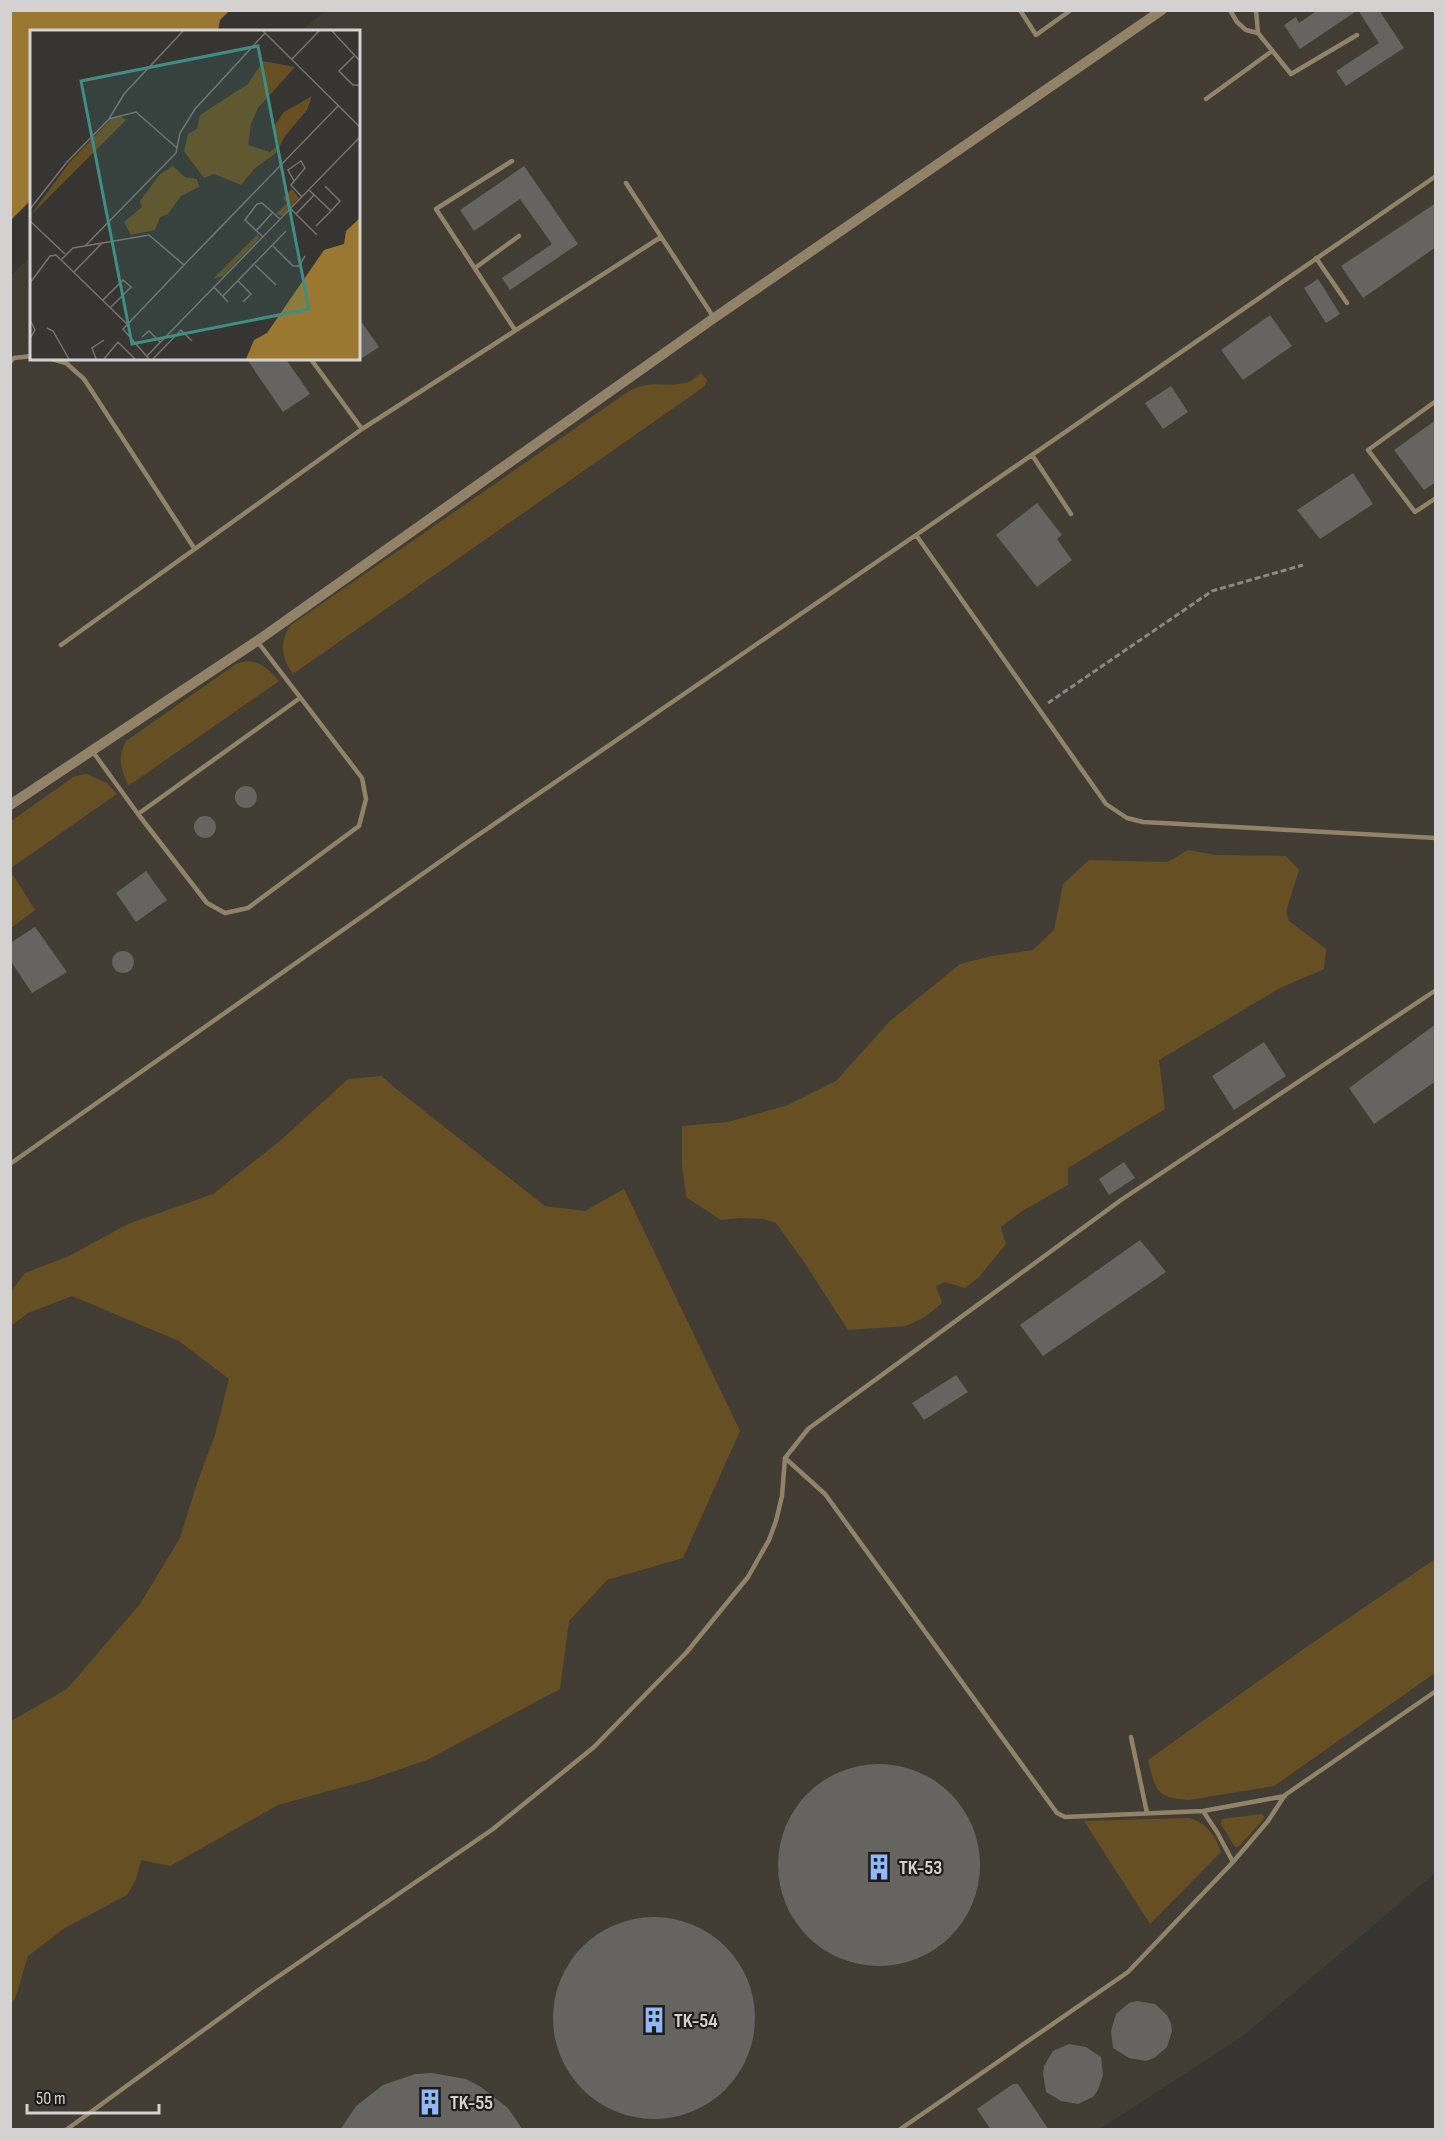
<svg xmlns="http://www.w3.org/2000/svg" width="1446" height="2140" font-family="'Sofia Sans Condensed',sans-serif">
  <rect width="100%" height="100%" fill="#363532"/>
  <path fill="#413d35" d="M326,11H1435V1873L1244,2035L1100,2129L11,2130V275L31,257L32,358H358V32L301,31Z"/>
  <path fill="#664f22" d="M701,373L707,380L705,386L293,674C281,658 279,641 291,625L629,391C654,379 663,388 685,383C691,382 697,376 701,373Z
    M246,661C261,662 270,670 279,681L134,782L128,785C121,769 117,757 126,741L236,664Z
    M86,774L107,783L117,794L11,868V821L75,776Z
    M1188,850L1216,855L1286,856L1299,870L1286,912L1289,921L1326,949L1324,969L1280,988L1159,1060L1165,1109L1068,1168V1185L1022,1211L1001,1227L1006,1244L979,1277L965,1288L945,1282L936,1286L942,1303L925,1317L906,1326L848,1330L804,1262L776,1223L763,1219L740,1218L721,1220L686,1197L682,1165V1126L728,1122L788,1105L836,1081L890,1021L960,964L992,956L1033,950L1054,930L1063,884L1089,860L1168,862Z
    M11,872L35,910L11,928H10Z
    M382,1076L395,1088L545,1206L585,1211L624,1189L740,1431L683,1558L607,1580L569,1621L560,1689L427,1760L369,1780L278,1805L170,1866L141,1860L136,1879L127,1895L65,1928L28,1956L15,1999L11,2002V1721L67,1689L140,1604L180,1538L197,1483L215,1435L229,1379L179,1341L72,1296L28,1313L11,1326V1291L25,1273L67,1257L128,1224L213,1194L281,1140L348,1079Z
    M1435,1559V1673L1274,1786L1189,1800C1154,1797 1156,1790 1148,1760L1305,1648Z
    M1261,1814L1264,1816L1263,1820L1239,1846L1235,1847L1221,1824L1222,1819Z
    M1189,1818C1207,1823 1215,1835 1221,1852L1150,1924L1084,1821Z"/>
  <path fill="#9b7832" d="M11,10H229V11L220,20L218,31L32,32L31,200L11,220Z"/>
  <path fill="#656461" d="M1318,10H1358L1300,49L1284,25L1296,17L1299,23Z
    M1358,10H1379L1404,48L1346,86L1336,71L1379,43Z
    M524,166L578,244L510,290L502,278L552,244L520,199L474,231L460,210Z
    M1436,203V247L1363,298L1341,266Z
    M1318,279L1340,314L1326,323L1304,288Z
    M1270,315L1292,346L1243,380L1221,350Z
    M358,317L379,347L358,361Z
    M246,358H285L310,394L283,412Z
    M1171,386L1188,412L1163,429L1145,403Z
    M1436,420V482L1424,490L1394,450Z
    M1353,473L1373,504L1320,539L1297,510Z
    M1037,503L1062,535L1057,539L1072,560L1037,587L996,535Z
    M235 797a11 11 0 1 1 22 0a11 11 0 1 1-22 0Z
    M194 827a11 11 0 1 1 22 0a11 11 0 1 1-22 0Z
    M146,871L167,900L136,922L116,893Z
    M35,927L67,972L32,993L10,960V943Z
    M112 962a11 11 0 1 1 22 0a11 11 0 1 1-22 0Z
    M1436,1024V1081L1374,1124L1349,1088Z
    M1264,1042L1286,1076L1234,1110L1212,1076Z
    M1124,1162L1135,1178L1109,1195L1099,1179Z
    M1140,1240L1166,1272L1043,1356L1020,1325Z
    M956,1375L968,1392L924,1420L912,1403Z
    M778 1865a101 101 0 1 1 202 0a101 101 0 1 1-202 0Z
    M553 2018a101 101 0 1 1 202 0a101 101 0 1 1-202 0Z
    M1137,2001L1155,2004L1167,2015L1171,2023L1172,2031L1167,2047L1154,2058L1146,2061L1129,2058L1113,2048L1111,2031L1116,2014L1129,2003Z
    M1069,2044L1086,2047L1101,2057L1103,2075L1098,2090L1093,2097L1078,2104L1061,2101L1046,2092L1043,2074L1044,2066L1053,2051Z
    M432,2073L466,2079L481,2087L508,2108L523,2130H340L356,2106L383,2085L415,2074Z
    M1013,2084H1018L1049,2130H991L977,2109Z"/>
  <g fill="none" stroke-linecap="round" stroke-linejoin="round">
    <path stroke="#898885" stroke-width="3" stroke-dasharray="6 3" stroke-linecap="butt" d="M1048,703L1212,591L1303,565"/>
    <path stroke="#928267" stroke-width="4.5" d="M1020,10L1036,35L1071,10
      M1230,10L1237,22L1246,30L1258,33L1291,74L1357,35
      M1256,10L1258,33
      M1206,99L1272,51
      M512,161L436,209L515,330
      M626,183L714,318
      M1316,258L1347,303
      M475,268L519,236
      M48,358L66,363L84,379L194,548
      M310,358L362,429
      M10,362L14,358L32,356
      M1436,401L1368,450L1415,512L1436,498
      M1032,455L1071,514
      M916,535L1436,176
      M61,645L362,429L661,237
      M93,752L138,814L207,903L225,913L248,908L359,826L366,799L362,778L257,641
      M138,814L300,698
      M10,1164L465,844L916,535L1106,804L1127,818L1143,822L1436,838
      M785,1458L825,1494L1057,1813L1065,1817L1203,1811L1285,1796
      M1131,1737L1147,1813
      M1203,1811L1217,1832L1233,1862
      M66,2130L260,1989L493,1829L594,1747L686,1653L748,1577L769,1540L776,1521L782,1496L785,1458L808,1429L1121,1200L1436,990
      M899,2130L1128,1972L1233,1862L1268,1821L1285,1795L1436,1691"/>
    <path stroke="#928267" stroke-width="6" d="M1435,10L1436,11"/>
    <path stroke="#928267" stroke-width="10" d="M10,805L257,641L714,318L1162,10"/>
  </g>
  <defs>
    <g id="building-bare" transform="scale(2.07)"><path d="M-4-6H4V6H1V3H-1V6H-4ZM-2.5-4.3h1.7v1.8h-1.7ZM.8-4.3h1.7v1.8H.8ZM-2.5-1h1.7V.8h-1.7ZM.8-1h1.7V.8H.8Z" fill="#91b8fd" stroke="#1d1c1b" stroke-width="2.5" paint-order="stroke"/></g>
  </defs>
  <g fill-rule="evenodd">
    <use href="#building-bare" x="879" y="1867"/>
    <use href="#building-bare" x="654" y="2020"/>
    <use href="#building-bare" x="430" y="2102"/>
  </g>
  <g text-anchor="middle" stroke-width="4.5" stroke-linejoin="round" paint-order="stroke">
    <g font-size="20" font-weight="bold" fill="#d3d2d0" stroke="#1d1c1b" text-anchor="start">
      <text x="899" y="1874">TK-53</text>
      <text x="674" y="2027">TK-54</text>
      <text x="450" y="2109">TK-55</text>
    </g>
  </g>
  <g transform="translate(30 30)">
    <rect width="330" height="330" fill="#363532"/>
    <path d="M233,31L265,37L228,78L221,94L218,115L240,122L249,114L244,96L254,82L282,66L277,80L255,106L246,123L225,138L211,155L184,144L174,148L154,121L158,104L167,99L170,85L218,54ZM90,86L96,90L0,186L39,133L80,90ZM143,136L155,147L167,149L169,157L151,166L138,184L130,187L125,200L101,205L94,192L112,177L110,171L130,144ZM262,159L269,168L252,186L246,184L257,173L253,168ZM228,204L229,209L193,246L183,249Z" fill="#664f22"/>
    <path d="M330,188V329H216L224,310L237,303L294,220L314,214L316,201Z" fill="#9b7832"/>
    <path fill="none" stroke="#757471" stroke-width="1.5" d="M233,1L330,97M302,1L330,31M324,26L309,41L323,55H330M262,29L289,1M79,89L106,82L147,118M264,151L258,140L271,131L275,138L261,155L272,167M279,160L301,181L310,171L295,156M0,179L37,132L79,89L94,64L153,1M261,179L287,205M266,184L284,165M0,191L35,224M286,196L301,181M226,201L243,182M233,207L215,190L227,174L232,173L250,189M55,216L146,123L150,103L165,79L235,3M243,216L263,236H269L275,226M32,229L43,218L119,205L154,235L309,75M225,235L246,255M44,242L73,212M208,251L221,264L213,272M0,253L20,226L26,225L97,294M184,257L198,272M193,266L256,201M73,270L93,250L101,257L81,277M0,290L5,300L0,308M17,298L23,301L39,329M112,307L119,301L130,312M116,327L330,107M66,329L62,318L74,310M74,329L88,312L105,329M119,329L93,299L154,235M123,329L151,300L162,311"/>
    <path fill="#408d86" fill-opacity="0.15" stroke="#408d86" stroke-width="3" d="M228,16L279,279L102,314L51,51Z"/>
    <rect width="330" height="330" fill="none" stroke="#d3d2d0" stroke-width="3"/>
  </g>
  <rect width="1446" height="2140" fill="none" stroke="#d3d2d0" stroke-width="24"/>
  <path d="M27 2104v9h132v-9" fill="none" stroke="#d3d2d0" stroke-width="3"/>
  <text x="36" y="2104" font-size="18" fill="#d3d2d0" stroke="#1d1c1b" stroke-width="4.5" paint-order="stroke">50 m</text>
</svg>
